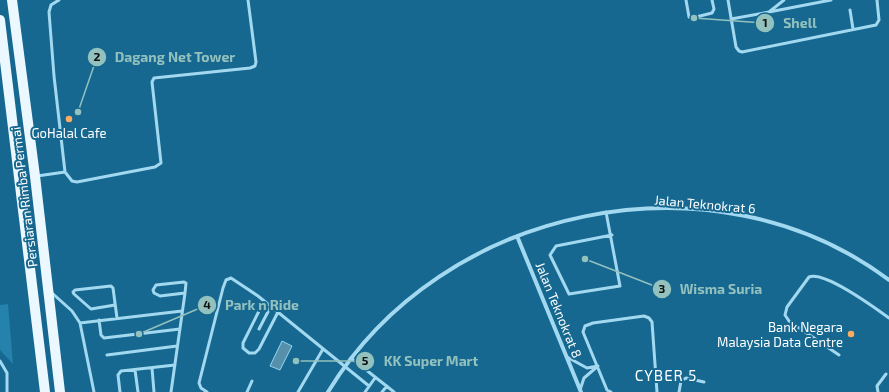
<svg xmlns="http://www.w3.org/2000/svg" width="889" height="392" font-family="'Exo 2',sans-serif">
  <rect width="100%" height="100%" fill="#166890"/>
  <path fill="#2582ac" d="M8,304L13,364L0,350V305Z"/>
  <path fill="#5790ab" stroke="#94d7f3" d="M282,341L292,346L280,370L270,366Z"/>
  <g fill="none" stroke-linecap="round" stroke-linejoin="round">
    <path stroke="#a2d8f0" stroke-width="3" d="M59,0L51,5L49,12L54,76L65,172L72,181L77,182L155,167L161,163L152,82L154,78L250,68L255,66L256,62L248,0
      M686,0L689,17L692,18L712,13L714,9L712,0
      M728,0L736,47L739,51L742,52L876,25L879,20L877,0
      M850,10L853,29
      M769,12L831,0
      M731,19L769,12L784,0
      M37,176L65,172
      M606,212L620,286L569,294L550,255L556,246L612,235
      M52,293L72,311L80,323L94,392
      M264,301L243,343V348L249,353H255L259,349L278,312
      M115,305L91,309L74,294L73,292L75,290L111,286L113,288L117,318
      M99,320L101,335L104,338L180,329
      M80,323L182,311
      M259,329L271,306
      M107,355L177,346
      M839,355L789,321L785,315L787,307L809,277C825,271 875,308 889,318
      M567,357L587,368L598,366L584,378L580,390
      M351,358L394,392
      M0,361L7,373V392
      M152,368L154,392
      M135,370L138,392
      M120,392L118,375L121,371L175,365
      M171,392L185,293L186,283L184,282L156,285L153,290L154,293L160,296L185,293
      M207,392L201,388L199,383L223,288L226,280L231,278L258,296L369,386
      M247,392L252,381
      M298,392L323,349
      M365,392L375,378
      M382,392L387,386
      M611,392L607,390L583,332L585,326L593,323L644,316L649,318L652,322L657,392
      M679,392L681,381L686,378L704,382
      M878,392L877,386L886,374"/>
    <path stroke="#a2d8f0" stroke-width="4" d="M517,236L581,392
      M328,392C441,205 713,148 889,280"/>
    <path stroke="#ebf8ff" stroke-width="10" d="M12,0L35,176L60,392
      M0,20L45,392"/>
  </g>
  <g fill="#ffac61" stroke="#166890" stroke-width="1.5">
    <circle cx="69" cy="119" r="4"/>
    <circle cx="851" cy="334" r="4"/>
  </g>
  <g text-anchor="middle" stroke-width="4" stroke-linejoin="round" paint-order="stroke">
    <g font-size="13" fill="#fff" stroke="#166890">
      <text x="69" y="138">GoHalal Cafe</text>
      <text x="843" y="332" text-anchor="end">Bank Negara<tspan x="843" dy="15">Malaysia Data Centre</tspan></text>
    </g>
    <g font-size="13" fill="#fff" stroke="#166890">
      <text transform="translate(24 197) rotate(-97)" y="5">Persiaran Rimba Permai</text>
      <text transform="translate(705 204) rotate(5)" y="5">Jalan Teknokrat 6</text>
      <text transform="translate(559 310) rotate(68)" y="5">Jalan Teknokrat 8</text>
    </g>
    <g font-size="15" letter-spacing="1" fill="#fff" stroke="#166890">
      <text x="666" y="381">CYBER 5</text>
    </g>
  </g>
  <path fill="none" stroke="#93c1be" stroke-width="1.5" d="M694 18L765 23M78 112L97 57M585 259L662 289M139 334L207 305M296 361L365 361"/>
  <g fill="#93c1be" stroke="#166890" stroke-width="1.5">
    <circle cx="694" cy="18" r="4"/>
    <circle cx="78" cy="112" r="4"/>
    <circle cx="585" cy="259" r="4"/>
    <circle cx="139" cy="334" r="4"/>
    <circle cx="296" cy="361" r="4"/>
    <circle cx="765" cy="23" r="10"/>
    <circle cx="97" cy="57" r="10"/>
    <circle cx="662" cy="289" r="10"/>
    <circle cx="207" cy="305" r="10"/>
    <circle cx="365" cy="361" r="10"/>
  </g>
  <g font-size="12" text-anchor="middle" font-weight="bold" fill="#111">
    <text x="765" y="27">1</text>
    <text x="97" y="61">2</text>
    <text x="662" y="293">3</text>
    <text x="207" y="309">4</text>
    <text x="365" y="365">5</text>
  </g>
  <g font-size="14" text-anchor="middle" font-weight="bold" fill="#93c1be" stroke="#166890" stroke-width="4" stroke-linejoin="round" paint-order="stroke">
    <text x="800" y="28">Shell</text>
    <text x="175" y="62">Dagang Net Tower</text>
    <text x="721" y="294">Wisma Suria</text>
    <text x="262" y="310">Park n Ride</text>
    <text x="431" y="366">KK Super Mart</text>
  </g>
</svg>
